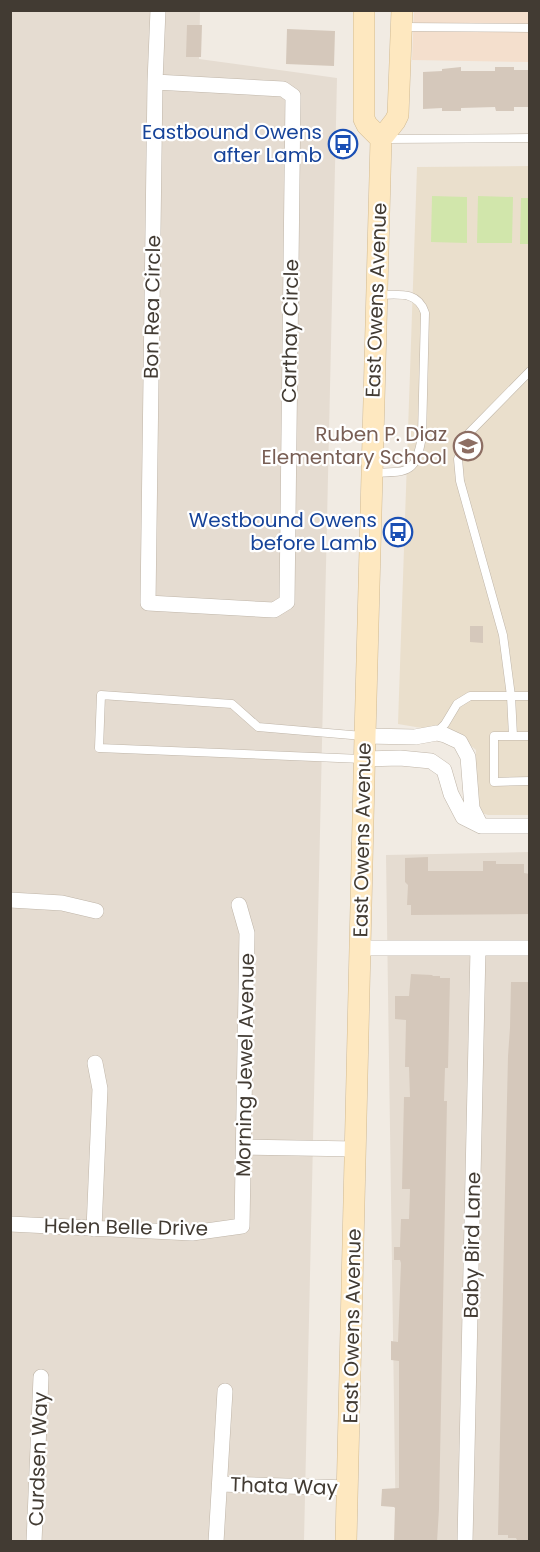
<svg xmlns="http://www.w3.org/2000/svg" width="540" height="1552" font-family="Poppins,sans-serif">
  <rect width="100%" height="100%" fill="#f1ebe3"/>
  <path fill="#e5dcd1" d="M11,11H200L199,59L337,78L304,1541L11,1542Z
    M529,852V1541H396L386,855Z"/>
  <path fill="#f4dfcd" d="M414,11H529V62L412,60Z"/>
  <path fill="#eadfcc" d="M529,166V815H488L475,811L476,750L457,734L398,724L417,167Z"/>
  <path fill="#d1e6ab" d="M432,196L467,197V243L431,242Z
    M478,196L513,197L512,243H477Z
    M521,198H529V244H520Z"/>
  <path fill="#d5c8bb" d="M187,25H202L201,57H186Z
    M287,29L335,31L334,66L286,64Z
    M461,67V71H495V67H514V70H530V107H514V111H496L495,107L461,108V111H442V108L423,109V72L442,71V69Z
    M470,626H483V643L470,642Z
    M428,857V871H483V861H496V864H524V873L530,874V914L411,915V905H407L408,885L405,882V858Z
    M411,974L432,975L433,976H440V978H450L448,1068H445L444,1101H447L439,1509L437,1542H394L395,1508L394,1507L381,1506L382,1489L399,1488V1361L391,1360V1341L398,1342L401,1263L400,1260H394V1247H400L401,1219H409L410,1189H402L404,1097H410L409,1067H405L406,1020L395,1019V996H409Z
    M511,982H530V1540H517L516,1538H508V1535H498L506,1143L508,1056L510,1028Z"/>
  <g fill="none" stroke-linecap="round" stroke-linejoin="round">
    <g stroke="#bfb5a8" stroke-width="9">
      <path id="lane" d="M403,27L530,28
        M387,139L530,138
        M373,473C408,472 416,474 422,436L425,313C418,290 397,295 378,295
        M437,732L445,724L457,704L470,696H530
        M513,736L511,696L503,635L460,481L458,459L469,433L530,371
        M530,736H494V782L530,781
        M362,759L99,748L101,695L232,704L258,727L363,736"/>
    </g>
    <g stroke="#bfb5a8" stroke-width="16">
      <path id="street" d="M155,82L283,89L293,96L287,602L274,610L148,603L155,82L158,10
        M365,736L415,737L437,733L445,735L460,742L468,757L472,808L481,826
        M364,759L400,758L431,761L444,770L451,794L463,817L481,826H530
        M10,900L62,903L96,911
        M360,948H530
        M244,1147L356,1149
        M10,1224L192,1233L242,1226L247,933L239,905
        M94,1229L100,1089L95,1063
        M220,1484L348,1488
        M34,1542L41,1377
        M216,1542L225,1391
        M465,1542L478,949"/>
    </g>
    <g stroke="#d1ba92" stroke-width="22">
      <path id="secondary" d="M364,10V119L367,125L381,139
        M346,1542L365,736L381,139L395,121L398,115L402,10"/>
    </g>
    <use href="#lane" stroke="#fff" stroke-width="8"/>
    <use href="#street" stroke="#fff" stroke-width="15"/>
    <use href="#secondary" stroke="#fee8c0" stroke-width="21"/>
  </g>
  <defs>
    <g id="bus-ring" transform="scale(1.5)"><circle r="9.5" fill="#fff" stroke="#1a4fb4" stroke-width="1.5"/><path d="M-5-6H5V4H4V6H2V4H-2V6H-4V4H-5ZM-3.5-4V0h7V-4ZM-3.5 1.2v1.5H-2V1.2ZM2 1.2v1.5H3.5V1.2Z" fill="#1a4fb4"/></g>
    <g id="school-ring" transform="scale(1.5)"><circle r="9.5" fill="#fff" stroke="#8d6e63" stroke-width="1.5"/><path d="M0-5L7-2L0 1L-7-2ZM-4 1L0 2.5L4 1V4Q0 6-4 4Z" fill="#8d6e63"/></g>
  </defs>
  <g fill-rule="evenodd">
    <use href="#bus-ring" x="343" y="144"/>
    <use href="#school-ring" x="468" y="446"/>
    <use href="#bus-ring" x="398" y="532"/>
  </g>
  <g text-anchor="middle" stroke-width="4.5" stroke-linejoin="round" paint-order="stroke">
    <g font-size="20" fill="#164399" stroke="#fff" text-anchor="end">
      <text x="322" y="139">Eastbound Owens<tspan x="322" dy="23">after Lamb</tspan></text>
      <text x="377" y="527">Westbound Owens<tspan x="377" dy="23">before Lamb</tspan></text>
    </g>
    <g font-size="20" fill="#423b33" stroke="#fff">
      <text transform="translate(376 300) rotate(-88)" y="7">East Owens Avenue</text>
      <text transform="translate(152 307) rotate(-89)" y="7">Bon Rea Circle</text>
      <text transform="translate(290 331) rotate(-89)" y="7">Carthay Circle</text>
      <text transform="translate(362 840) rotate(-89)" y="7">East Owens Avenue</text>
      <text transform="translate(245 1065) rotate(-89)" y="7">Morning Jewel Avenue</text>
      <text transform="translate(126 1227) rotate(1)" y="7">Helen Belle Drive</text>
      <text transform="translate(472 1245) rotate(-89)" y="7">Baby Bird Lane</text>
      <text transform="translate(352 1326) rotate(-89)" y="7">East Owens Avenue</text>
      <text transform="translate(38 1459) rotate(-88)" y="7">Curdsen Way</text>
      <text transform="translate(284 1486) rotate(2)" y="7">Thata Way</text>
    </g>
    <g font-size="20" fill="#785e54" stroke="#fff" text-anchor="end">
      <text x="447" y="441">Ruben P. Diaz<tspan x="447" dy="23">Elementary School</tspan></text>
    </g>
  </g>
  <rect width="540" height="1552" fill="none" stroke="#423b33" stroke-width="24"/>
</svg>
